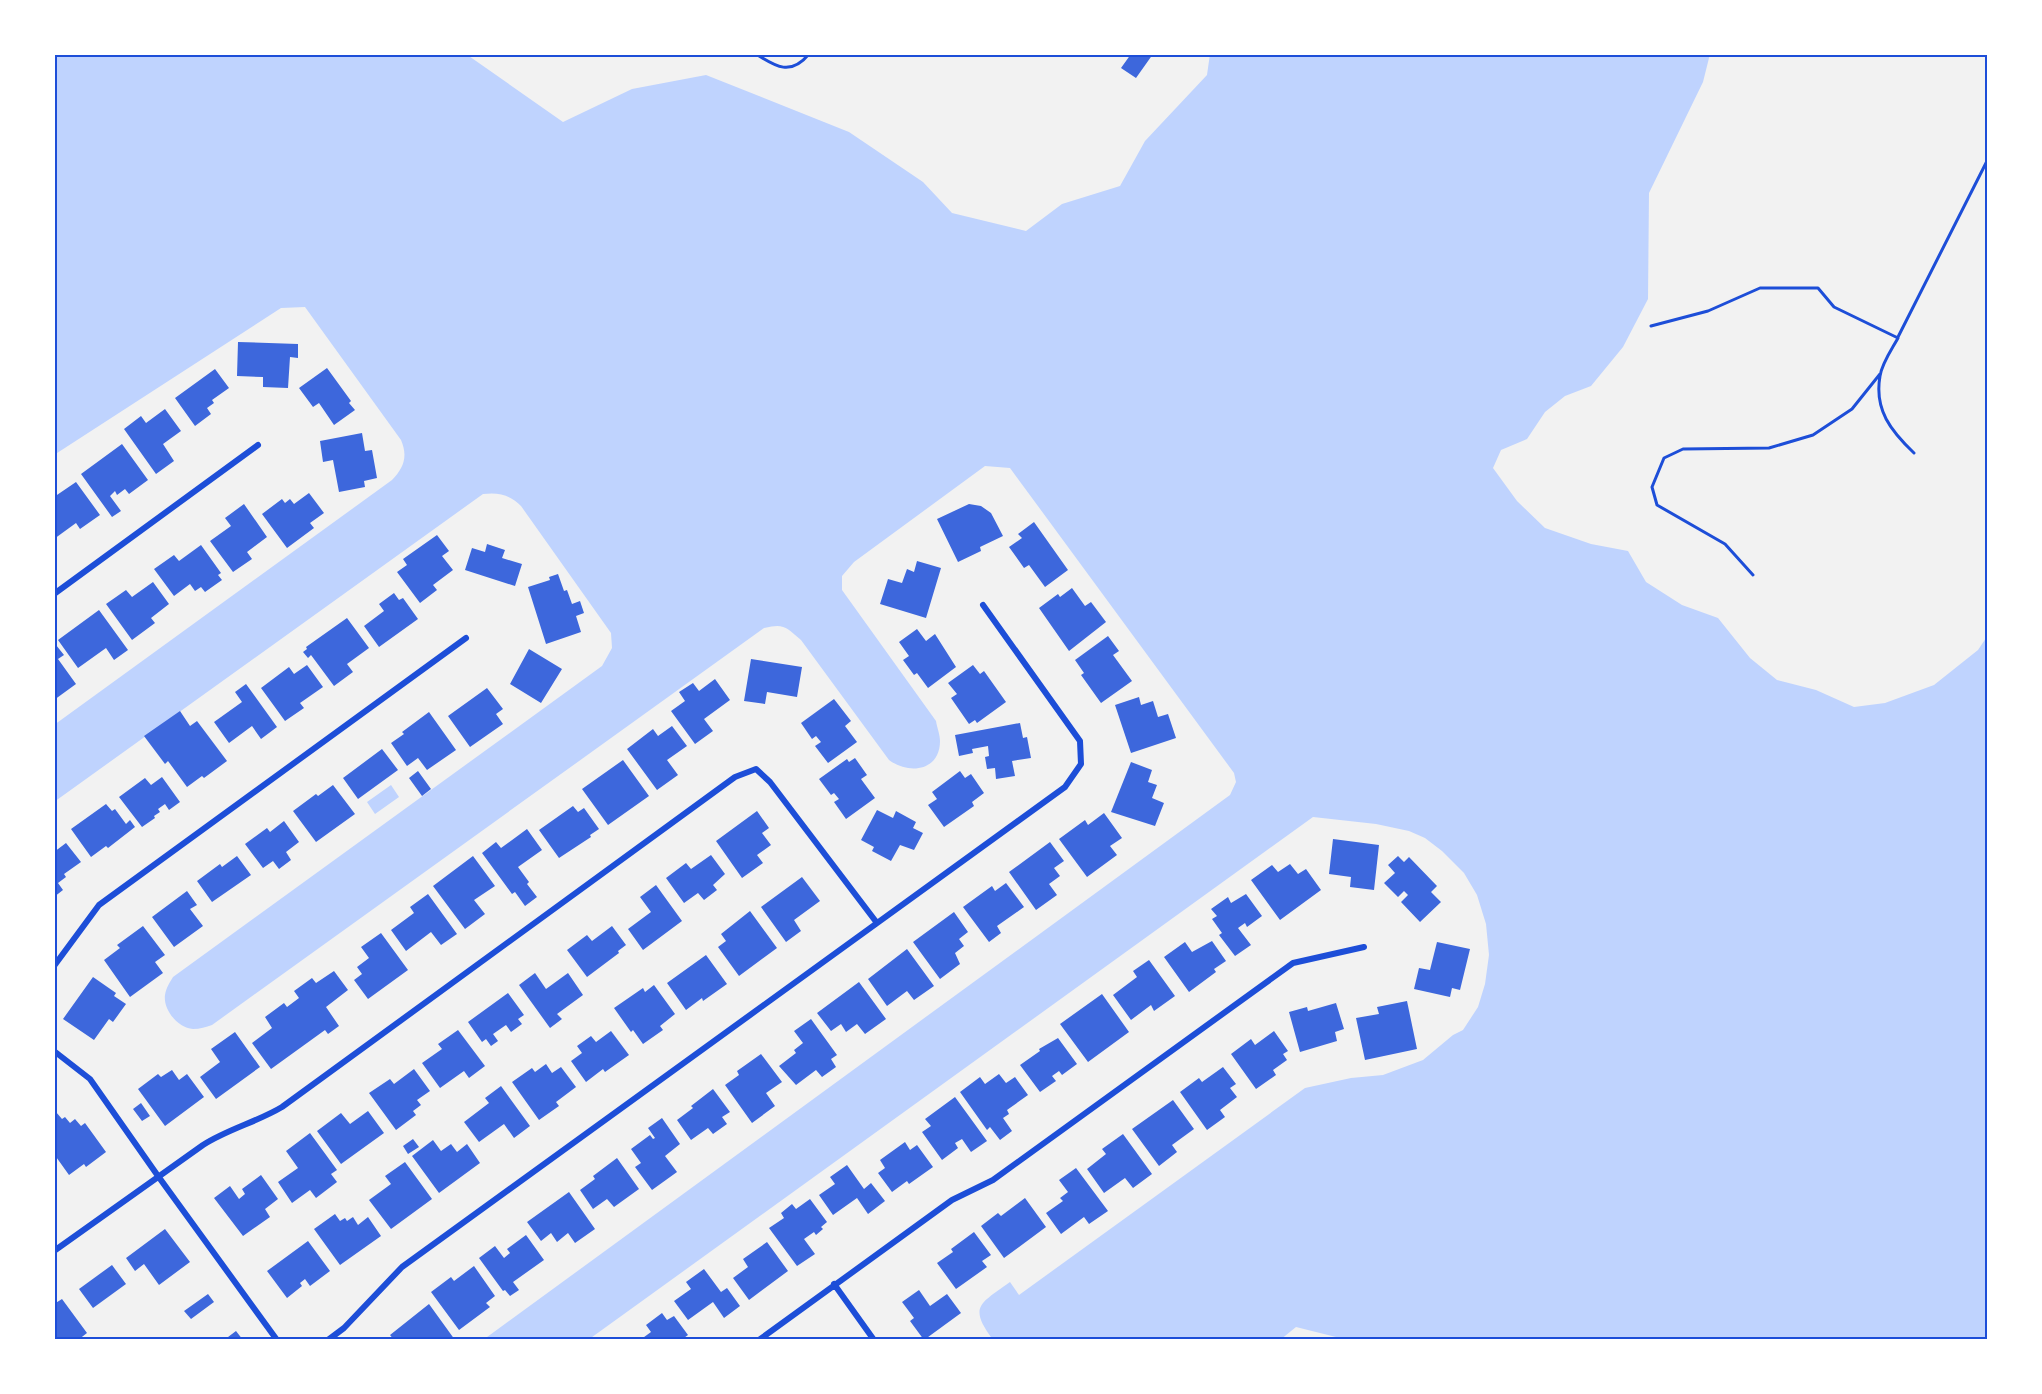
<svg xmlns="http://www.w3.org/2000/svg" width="2042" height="1394" font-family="'Noto Sans',sans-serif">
  <rect width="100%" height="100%" fill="#f2f2f2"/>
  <path fill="#bfd3fe" d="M54,54H466L563,122L632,89L706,75L849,132L923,182L952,213L1026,231L1062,204L1120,186L1145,141L1207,75L1210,54H1710L1703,82L1649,193L1648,299L1623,347L1591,386L1565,396L1545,412L1527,439L1501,450L1493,468L1517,501L1545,528L1591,544L1628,551L1646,582L1682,605L1718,618L1750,658L1777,680L1816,690L1854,707L1885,703L1934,685L1978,650L1988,635V1340H1348L1296,1327L1280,1340H993C968,1306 980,1304 1010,1282L1019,1295L1305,1088L1351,1078L1383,1075L1423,1060L1453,1035L1463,1030L1478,1007L1485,984L1489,955L1486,924L1477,895L1464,873L1442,851L1425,838L1409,831L1376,824L1313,817L588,1340H483L1230,795L1236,782L1234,773L1010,468L985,466L854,562L842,576V590L936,721C937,728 940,734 940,741C940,771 909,775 889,760L801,640C786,627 784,623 764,628L212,1025C206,1027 200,1029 193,1029C178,1028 163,1010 165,995C166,988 170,982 173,977L602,666L612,648L611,633L521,506C510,495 499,492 483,494L54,802V725L392,480C404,468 408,456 401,440L305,307L281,308L54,455Z
    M391,785L399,797L375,814L367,802Z"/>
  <path fill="#3d67dc" d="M1131,54H1153L1136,78L1121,68Z
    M238,342L298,344V358L290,357L288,388L263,387V377L237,376Z
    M327,368L351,401L349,403L355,410L334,425L319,403L313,407L299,388Z
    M215,369L229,388L212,400L214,403L207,408L211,414L195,426L175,398Z
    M165,409L181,431L163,444L174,461L156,474L124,429L141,416L146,423Z
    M362,433L365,451L372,450L377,478L364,481L365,487L339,492L333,460L323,462L320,441Z
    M122,444L148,480L129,494L125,489L117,495L115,491L110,496L121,511L112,517L81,474Z
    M76,482L100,515L80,529L76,523L54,539V497Z
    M309,493L324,513L310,523L314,528L287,548L262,514L282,499L285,503L290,499L294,504Z
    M244,504L267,537L247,552L252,559L233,572L210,541L231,526L225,518Z
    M969,504L981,506L991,513L1003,536L980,547L981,551L958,562L937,519Z
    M1034,522L1068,570L1045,587L1029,565L1024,568L1009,547L1022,538L1018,534Z
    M437,535L449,551L442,556L453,570L433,585L437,590L420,603L397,572L407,565L403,559Z
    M487,544L505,550L502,558L522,564L515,586L465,570L472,548L485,552Z
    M201,545L221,573L218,575L222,580L205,592L201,587L195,591L190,584L174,596L154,569L174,555L179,561Z
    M917,561L941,568L926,618L880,604L888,579L902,583L907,569L914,572Z
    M558,574L564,591L567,590L572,604L580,601L584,613L576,616L581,632L546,644L528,587L550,580L549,577Z
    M153,582L169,604L151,618L155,623L132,640L106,604L126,590L132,597Z
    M1072,588L1085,606L1091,602L1106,622L1069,651L1039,608L1058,594L1060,597Z
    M394,593L399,600L403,598L418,619L379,647L364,626L384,611L379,604Z
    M99,610L128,650L114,660L106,648L78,668L58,640Z
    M347,618L369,648L347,664L353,672L334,686L311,655L308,658L303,652L307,649L306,647Z
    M917,629L926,641L935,634L956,667L928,688L917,673L914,675L903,660L909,656L899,642Z
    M1108,636L1119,651L1113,655L1132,681L1101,703L1081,675L1084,673L1075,660Z
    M56,645L64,655L58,659L76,684L54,700V646Z
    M529,649L562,669L541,703L510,684Z
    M751,659L802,667L797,697L767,692L765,704L744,701Z
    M307,665L323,687L300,703L304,708L285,721L261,688L289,667L294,674Z
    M973,665L980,674L984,671L1006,702L977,723L975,720L969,724L951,698L957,694L948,683Z
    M715,679L730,700L704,719L713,731L695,744L671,711L685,701L679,692L693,683L699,691Z
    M246,684L277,727L261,739L252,726L229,743L214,722L242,702L235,692Z
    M487,688L503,709L496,714L503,724L470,747L448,716Z
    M1139,697L1141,705L1153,701L1158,717L1168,714L1176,738L1131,753L1115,705Z
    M834,699L851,721L845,726L857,742L828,763L815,746L821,742L816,736L812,739L801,723Z
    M180,711L190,726L197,721L227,761L204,778L202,776L187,787L168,761L165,764L144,736Z
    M429,712L456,750L427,770L418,758L407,766L391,743L404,734L402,732Z
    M1020,723L1023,738L1027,737L1031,758L1012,761L1015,776L996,779L995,768L987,769L985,757L989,756L988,746L972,749L973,753L959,756L955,735Z
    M672,726L687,746L667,760L678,775L657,790L627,749L653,729L658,736Z
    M382,749L398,770L358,799L343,778Z
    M855,758L867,775L861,779L875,798L846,819L834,802L839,799L834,793L831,795L819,779L847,759L849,762Z
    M623,760L649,796L608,825L582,789Z
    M1131,762L1152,770L1148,782L1157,785L1152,798L1164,803L1155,826L1111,812Z
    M418,771L431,789L422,796L409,778Z
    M960,771L965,778L971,774L984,793L972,802L974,806L944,827L928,805L937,799L932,792Z
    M162,777L180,802L169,810L165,804L158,809L160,812L154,816L155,818L142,827L119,797L145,778L151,785Z
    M333,785L355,814L316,842L293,811L316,794L318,796Z
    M106,804L112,811L115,809L126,824L130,820L135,827L108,848L106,846L91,857L71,829Z
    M573,806L578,812L584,808L599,829L590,835L591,837L559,858L539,830Z
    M877,810L893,818L896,811L916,822L913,828L923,833L914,850L900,845L891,861L872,851L874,847L861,840Z
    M757,811L769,828L762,833L771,845L757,855L763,863L742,878L716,841Z
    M1104,813L1122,838L1110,846L1117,855L1087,877L1059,839L1085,820L1088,825Z
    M284,821L299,842L286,852L291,860L279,869L273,861L263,868L245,844L267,828L270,832Z
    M527,829L542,850L518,867L529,882L527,884L537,897L525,906L515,892L512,894L482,853L496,842L501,848Z
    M1333,839L1379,845L1374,890L1350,887L1351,877L1329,874Z
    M1050,842L1064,861L1054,868L1060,876L1049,884L1057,895L1036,910L1009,872Z
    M66,843L81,862L64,874L66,877L58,883L63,890L54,897V852Z
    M711,855L725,874L713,885L717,890L704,900L698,893L684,903L666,878L686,863L691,869Z
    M237,856L251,875L212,902L197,881L220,864L222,867Z
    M473,856L495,886L474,900L485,914L465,929L433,886Z
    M1398,856L1404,862L1409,857L1437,886L1431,892L1441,902L1420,922L1401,902L1408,895L1404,891L1398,897L1384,883L1395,873L1388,865Z
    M1290,864L1298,874L1306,869L1321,890L1280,920L1251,880L1272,865L1278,872Z
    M802,877L820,901L794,920L801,931L786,942L761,907Z
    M1006,883L1024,907L997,926L1001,933L989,942L963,907L992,886L995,891Z
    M656,885L682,921L643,950L628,929L651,912L640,897Z
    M187,891L197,905L190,909L203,926L174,947L152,917Z
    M428,894L457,934L441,945L431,932L406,951L391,930L414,913L410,907Z
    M1246,894L1262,916L1247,927L1245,923L1238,928L1251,945L1235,956L1219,935L1222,933L1212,919L1217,916L1211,909L1228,897L1231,903Z
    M750,911L777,948L739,976L718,947L726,941L721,934Z
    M954,912L968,932L959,939L964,946L955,953L960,964L940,979L913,942Z
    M143,926L165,955L155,962L163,973L130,997L104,960L120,948L117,945Z
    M612,926L626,945L618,951L619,953L587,977L567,950L587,935L592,941Z
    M381,933L408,970L368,999L354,980L362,974L357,967L369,958L361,947Z
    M1212,941L1226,961L1214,969L1216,972L1189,992L1164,957L1185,942L1192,952Z
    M1437,942L1470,949L1460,990L1452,988L1450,997L1414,989L1419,968L1430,970Z
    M907,949L934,986L914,1000L907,991L887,1006L868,979Z
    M706,955L727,984L703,1001L702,998L686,1010L667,983Z
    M1149,960L1175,996L1154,1011L1151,1005L1131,1020L1113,995L1137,977L1133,971Z
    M334,971L348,990L326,1007L339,1026L328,1034L325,1030L271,1069L252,1043L272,1028L265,1017L284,1003L287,1007L299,998L294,991L312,978L316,983Z
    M535,973L546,989L568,973L583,995L557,1014L562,1019L550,1028L519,985Z
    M93,977L116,993L114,996L126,1004L113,1022L109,1019L94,1040L63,1019Z
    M859,982L886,1019L865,1034L857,1024L846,1032L841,1024L831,1031L817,1013Z
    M654,985L675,1014L660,1026L663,1030L643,1044L633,1030L631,1032L614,1008L643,988L645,992Z
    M508,993L524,1015L518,1019L522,1024L511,1032L506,1025L493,1034L498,1041L491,1046L486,1039L482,1042L468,1022Z
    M1102,994L1129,1032L1088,1062L1060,1024Z
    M1407,1001L1417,1049L1365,1060L1356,1018L1379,1014L1377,1007Z
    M1336,1003L1344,1029L1335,1032L1337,1041L1300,1052L1289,1012L1307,1007L1308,1011Z
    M811,1019L837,1055L831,1059L836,1067L822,1077L816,1070L796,1085L779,1066L796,1053L794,1050L803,1043L794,1031Z
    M458,1030L485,1066L469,1078L464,1071L440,1088L422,1063L442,1049L438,1044Z
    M611,1031L629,1055L605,1072L603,1069L586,1082L571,1061L582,1053L577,1046L591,1036L596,1042Z
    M1274,1031L1288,1051L1283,1054L1287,1060L1273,1070L1276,1075L1256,1089L1231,1054L1251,1039L1255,1045Z
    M235,1032L260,1067L216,1099L200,1077L220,1062L211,1049Z
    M1058,1038L1077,1064L1062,1075L1059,1071L1052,1076L1056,1081L1040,1092L1020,1065L1040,1051L1039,1049Z
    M761,1054L782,1082L766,1093L775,1106L752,1123L725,1085L739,1075L737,1071Z
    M546,1064L552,1073L561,1067L576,1087L556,1102L559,1106L539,1120L512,1082L532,1068L535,1072Z
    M1223,1067L1236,1084L1230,1088L1237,1097L1220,1110L1225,1117L1207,1130L1180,1092L1199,1078L1202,1082Z
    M414,1069L430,1091L417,1100L421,1105L413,1111L416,1115L396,1130L369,1093L390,1079L394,1084Z
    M172,1070L179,1080L187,1074L204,1097L165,1126L138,1089L158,1074L161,1077Z
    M999,1074L1006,1083L1015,1077L1028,1095L1007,1110L1009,1114L1003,1118L1012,1131L1000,1140L990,1127L987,1130L960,1092L980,1077L985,1084Z
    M501,1086L530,1126L514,1138L504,1124L479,1142L464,1122L489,1103L485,1098Z
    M713,1089L730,1112L722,1117L727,1124L713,1134L708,1128L691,1140L677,1120L693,1108L691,1106Z
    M955,1097L987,1141L971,1152L962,1139L955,1143L958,1148L942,1160L922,1132L931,1126L925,1119Z
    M1173,1100L1194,1129L1172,1145L1177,1152L1159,1166L1132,1129Z
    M141,1103L150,1116L142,1121L133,1109Z
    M368,1111L384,1133L341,1164L317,1131L341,1113L350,1124Z
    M56,1112L62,1119L65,1117L70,1123L75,1119L81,1126L85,1123L106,1152L86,1167L84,1164L69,1175L54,1154V1113Z
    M662,1118L680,1144L665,1156L677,1172L652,1190L635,1167L641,1163L631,1149L650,1135L653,1139L655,1138L648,1128Z
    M310,1133L337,1170L331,1174L337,1182L316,1198L310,1190L292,1203L278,1182L298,1168L286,1151Z
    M1123,1134L1152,1174L1133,1188L1125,1178L1104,1193L1087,1169L1106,1154L1102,1149Z
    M413,1139L419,1147L408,1154L403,1146Z
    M433,1140L441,1151L451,1144L457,1152L467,1144L480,1163L439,1193L412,1156Z
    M905,1142L910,1150L917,1145L933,1167L909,1184L907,1181L892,1192L878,1173L885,1168L880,1160Z
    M617,1158L639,1189L614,1207L607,1199L593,1209L580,1190L595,1179L593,1176Z
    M405,1162L432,1199L391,1229L369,1200L391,1184L385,1176Z
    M847,1165L864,1189L871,1183L885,1201L868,1214L857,1198L833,1215L819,1195L835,1184L830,1177Z
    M1076,1168L1108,1211L1089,1224L1084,1217L1061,1234L1046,1213L1063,1201L1060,1198L1068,1192L1059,1180Z
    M261,1175L278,1199L265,1209L270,1217L243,1236L214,1198L230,1186L239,1199L245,1194L242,1189Z
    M569,1192L595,1229L575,1243L568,1233L557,1242L551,1233L541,1241L527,1222Z
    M1025,1198L1046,1227L1004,1258L981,1226L998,1213L1001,1216Z
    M810,1199L827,1222L821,1227L823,1229L816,1235L814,1232L804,1239L815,1254L797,1266L769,1228L784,1218L781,1213L792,1204L796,1209Z
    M335,1214L340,1221L345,1218L347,1221L353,1217L358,1225L368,1217L381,1236L340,1265L314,1229Z
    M165,1229L190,1262L159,1285L144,1264L135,1271L126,1258Z
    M974,1232L991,1255L982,1261L987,1267L956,1289L937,1263L953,1252L951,1249Z
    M526,1235L544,1260L513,1282L519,1290L510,1296L505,1290L503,1291L479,1258L495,1246L504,1258L510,1253L507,1249Z
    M308,1241L330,1271L310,1286L305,1279L300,1283L302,1286L287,1298L267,1271Z
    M767,1242L788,1271L749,1300L733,1278L748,1267L743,1259Z
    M112,1265L126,1284L93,1308L79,1289Z
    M474,1266L495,1296L486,1303L490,1307L459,1330L431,1292L451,1277L454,1281Z
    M704,1269L721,1292L727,1288L740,1306L724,1318L713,1302L688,1320L674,1301L691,1289L686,1282Z
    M919,1290L930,1306L947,1294L961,1313L924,1340L910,1321L914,1318L902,1302Z
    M208,1294L214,1302L191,1319L184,1311Z
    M62,1299L87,1333L78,1340H54V1304Z
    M429,1304L455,1340H394L390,1335Z
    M662,1313L667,1320L674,1316L688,1335L681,1340H640L651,1332L646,1325Z
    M236,1331L243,1340H224Z"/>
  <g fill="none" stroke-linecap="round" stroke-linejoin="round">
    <path stroke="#1d4ed8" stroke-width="3" d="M756,54C776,67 791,76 809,54
      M1651,326L1708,311L1760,288H1818L1834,307L1898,338C1892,349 1882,363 1880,376C1874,410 1891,431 1914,453
      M1898,337L1988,159
      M1753,575L1725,544L1657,505L1652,487L1664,458L1683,449L1769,448L1813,435L1852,409L1880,374"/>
    <path stroke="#1d4ed8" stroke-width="6" d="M54,594L258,445
      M54,966L99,905L466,638
      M54,1051L90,1079L158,1176L277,1340
      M54,1251L203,1145C228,1129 257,1122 282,1107L735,777L756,769L770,782L877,923
      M834,1284L874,1340
      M328,1340L344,1328L402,1267L1065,787L1081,764L1080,741L983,605
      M759,1340L952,1200L993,1180L1293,963L1364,947"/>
  </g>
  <rect width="2042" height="1394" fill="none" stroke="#ffffff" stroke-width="111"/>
  <rect x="56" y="56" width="1930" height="1282" fill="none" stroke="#1d4ed8" stroke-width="2"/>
</svg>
